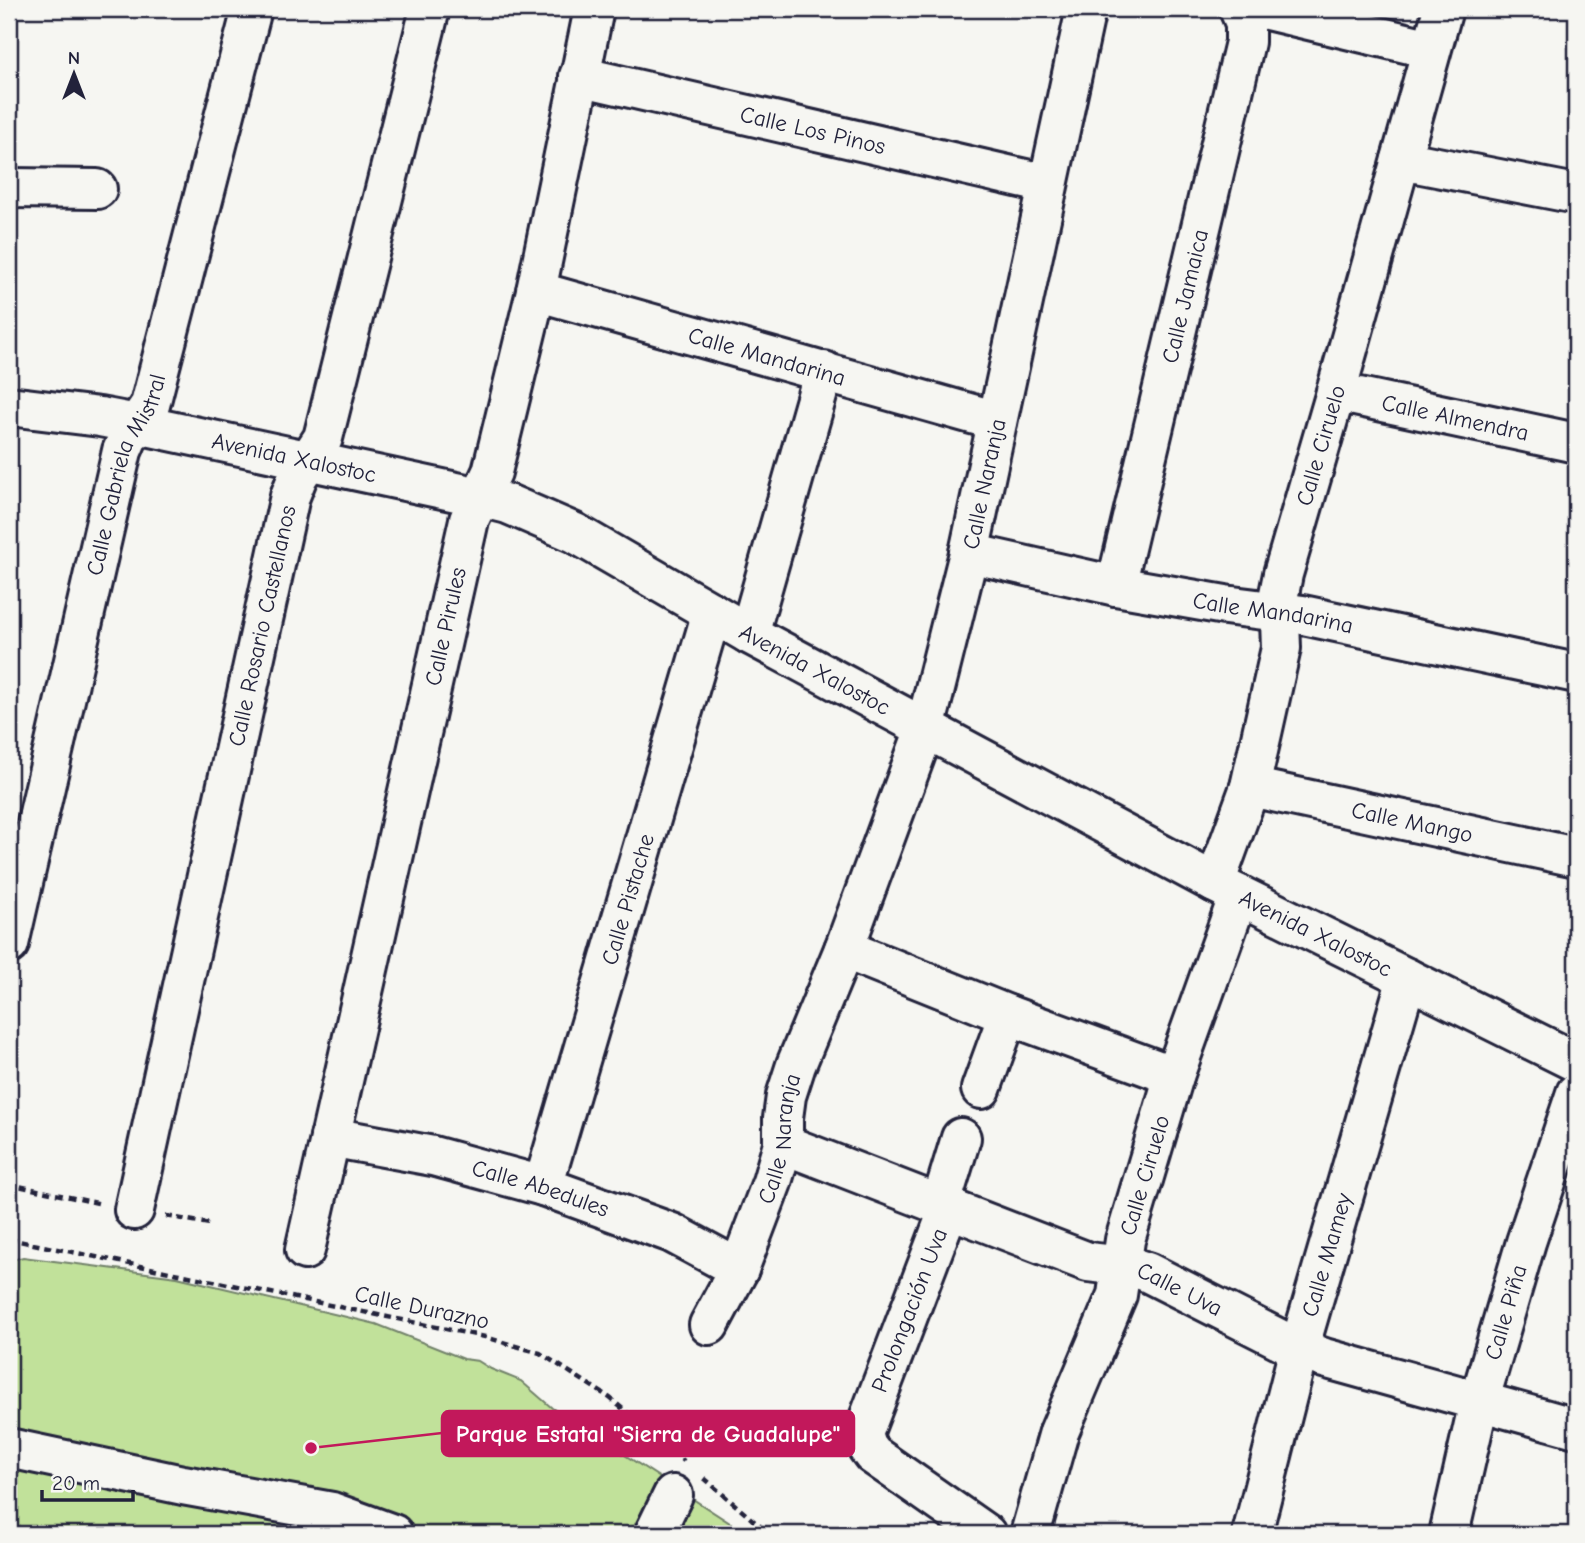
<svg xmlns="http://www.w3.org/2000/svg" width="1585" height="1543" font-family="'Comic Neue',sans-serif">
  <rect width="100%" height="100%" fill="#f6f6f2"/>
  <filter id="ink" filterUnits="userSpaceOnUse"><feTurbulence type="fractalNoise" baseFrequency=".0143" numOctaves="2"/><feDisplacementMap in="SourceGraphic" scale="14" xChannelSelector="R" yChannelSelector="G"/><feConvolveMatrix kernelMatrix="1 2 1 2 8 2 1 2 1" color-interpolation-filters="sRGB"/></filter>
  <g filter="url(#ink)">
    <path fill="#c1e19a" stroke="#72826a" stroke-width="2" d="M23,1257L177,1277L376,1324L464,1359L478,1361L491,1369L521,1381L552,1408L747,1534H9V1261Z"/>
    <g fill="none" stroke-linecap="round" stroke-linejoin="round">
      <g stroke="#22223b" stroke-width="44">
        <g id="minor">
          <path d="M1263,9L1431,49"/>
          <path id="s1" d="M579,76L1047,184"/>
          <path d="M1401,160L1576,194"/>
          <path d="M9,188L97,189"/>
          <path id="s2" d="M536,291L997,421"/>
          <path id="s3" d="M1336,392L1576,443"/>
          <path id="s4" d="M9,406L100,417L137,424L480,497L508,504L575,533L749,634L1215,883L1576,1062"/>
          <path id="s5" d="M969,553L1116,586L1225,605L1303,615L1576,673"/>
          <path id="s6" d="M1116,586L1245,42V23L1239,9"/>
          <path d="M749,634L824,371"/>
          <path id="s7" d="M1250,787L1576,857"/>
          <path id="s8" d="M1215,883L1250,787L1281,648L1279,594L1283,574L1336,392L1443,9"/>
          <path id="s9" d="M9,944L122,451L128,437L150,405L252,9"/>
          <path d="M844,949L1008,1015L1174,1076"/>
          <path d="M981,1089L1008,1015"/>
          <path id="s10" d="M330,1137L433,1156L543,1186L672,1233L739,1269"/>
          <path d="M961,1138L943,1197L945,1215L943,1224L863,1434L867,1447L873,1455L986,1534"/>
          <path id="s11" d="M783,1144L1088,1262L1132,1267L1147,1272L1299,1349L1324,1358L1576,1428"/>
          <path id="s12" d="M543,1186L712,612"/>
          <path id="s13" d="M134,1210L290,496L298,476L323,438L430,9"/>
          <path id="s14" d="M305,1250L469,520L492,472L536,291L594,9"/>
          <path id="s15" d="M709,1325L739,1269L772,1182L783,1144V1118L786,1096L796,1065L844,949L925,729L969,553L1086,9"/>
          <path d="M9,1448L183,1485L332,1512L393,1534"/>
          <path d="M654,1534L673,1495"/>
          <path id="s16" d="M1030,1534L1059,1432L1117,1295L1125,1240L1174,1076L1239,895"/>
          <path id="s17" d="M1252,1534L1299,1349L1407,978"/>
          <path id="s18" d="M1449,1534L1479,1402L1526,1242L1576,1093"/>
        </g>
      </g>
      <path stroke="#22223b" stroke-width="4.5" stroke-dasharray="7 5" stroke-linecap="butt" d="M9,1184L102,1204
        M166,1216L210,1224
        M9,1239L485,1337L540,1353L610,1398L684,1461
        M704,1478L769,1534"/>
      <use href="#minor" stroke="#f6f6f2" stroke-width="38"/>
    </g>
  </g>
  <g text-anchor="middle" stroke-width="5" stroke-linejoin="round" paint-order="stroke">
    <g font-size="23" fill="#22223b" stroke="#f6f6f2">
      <text dy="8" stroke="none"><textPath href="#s1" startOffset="240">Calle Los Pinos</textPath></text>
      <text dy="8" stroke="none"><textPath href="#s6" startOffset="298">Calle Jamaica</textPath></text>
      <text dy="8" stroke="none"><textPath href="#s2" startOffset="240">Calle Mandarina</textPath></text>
      <text dy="8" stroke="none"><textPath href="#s3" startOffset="122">Calle Almendra</textPath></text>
      <text dy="8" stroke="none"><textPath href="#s8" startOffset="453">Calle Ciruelo</textPath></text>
      <text dy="8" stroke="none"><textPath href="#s4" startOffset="290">Avenida Xalostoc</textPath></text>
      <text dy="8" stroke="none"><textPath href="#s9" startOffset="485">Calle Gabriela Mistral</textPath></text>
      <text dy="8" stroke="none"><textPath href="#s15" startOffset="889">Calle Naranja</textPath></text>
      <text dy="8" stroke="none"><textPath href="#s5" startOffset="310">Calle Mandarina</textPath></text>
      <text dy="8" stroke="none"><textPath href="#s13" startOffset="598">Calle Rosario Castellanos</textPath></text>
      <text dy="8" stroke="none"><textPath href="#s14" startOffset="639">Calle Pirules</textPath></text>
      <text dy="8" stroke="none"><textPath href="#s4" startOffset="858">Avenida Xalostoc</textPath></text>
      <text dy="8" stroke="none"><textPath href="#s7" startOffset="166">Calle Mango</textPath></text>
      <text dy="8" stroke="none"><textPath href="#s12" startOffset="299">Calle Pistache</textPath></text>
      <text dy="8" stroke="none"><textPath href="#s4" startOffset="1424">Avenida Xalostoc</textPath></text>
      <text dy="8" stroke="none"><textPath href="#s15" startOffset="201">Calle Naranja</textPath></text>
      <text dy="8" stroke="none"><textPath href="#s16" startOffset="378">Calle Ciruelo</textPath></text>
      <text dy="8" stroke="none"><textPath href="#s10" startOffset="217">Calle Abedules</textPath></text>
      <text dy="8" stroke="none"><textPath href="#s17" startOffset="289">Calle Mamey</textPath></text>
      <text dy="8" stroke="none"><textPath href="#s11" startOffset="424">Calle Uva</textPath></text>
      <text transform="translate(422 1307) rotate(12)" y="8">Calle Durazno</text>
      <text transform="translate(909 1310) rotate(-69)" y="8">Prolongación Uva</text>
      <text dy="8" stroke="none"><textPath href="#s18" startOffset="229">Calle Piña</textPath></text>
    </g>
  </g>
  <path fill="none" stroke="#c2185b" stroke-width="2.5" d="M311 1448L442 1433"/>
  <circle fill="#c2185b" stroke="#f6f6f2" stroke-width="2.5" cx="311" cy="1448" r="7"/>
  <rect fill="#c2185b" stroke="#c2185b" stroke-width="2.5" x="442" y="1411" width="412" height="45" rx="7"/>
  <g font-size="24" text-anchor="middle" font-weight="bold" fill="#fff">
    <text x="648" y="1442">Parque Estatal "Sierra de Guadalupe"</text>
  </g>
  <rect width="1585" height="1543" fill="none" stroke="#f6f6f2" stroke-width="35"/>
  <rect x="18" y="18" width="1550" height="1508" fill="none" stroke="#22223b" stroke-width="2.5" filter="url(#ink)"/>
  <g transform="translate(74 74)" stroke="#f6f6f2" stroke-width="5" paint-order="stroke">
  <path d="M0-5L12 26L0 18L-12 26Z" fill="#22223b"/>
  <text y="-10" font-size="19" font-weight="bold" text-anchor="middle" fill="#22223b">N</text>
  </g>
  <path d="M42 1490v10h91v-10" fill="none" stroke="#22223b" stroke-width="3.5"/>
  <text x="52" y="1490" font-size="21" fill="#22223b" stroke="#f6f6f2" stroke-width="5" paint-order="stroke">20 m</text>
</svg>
